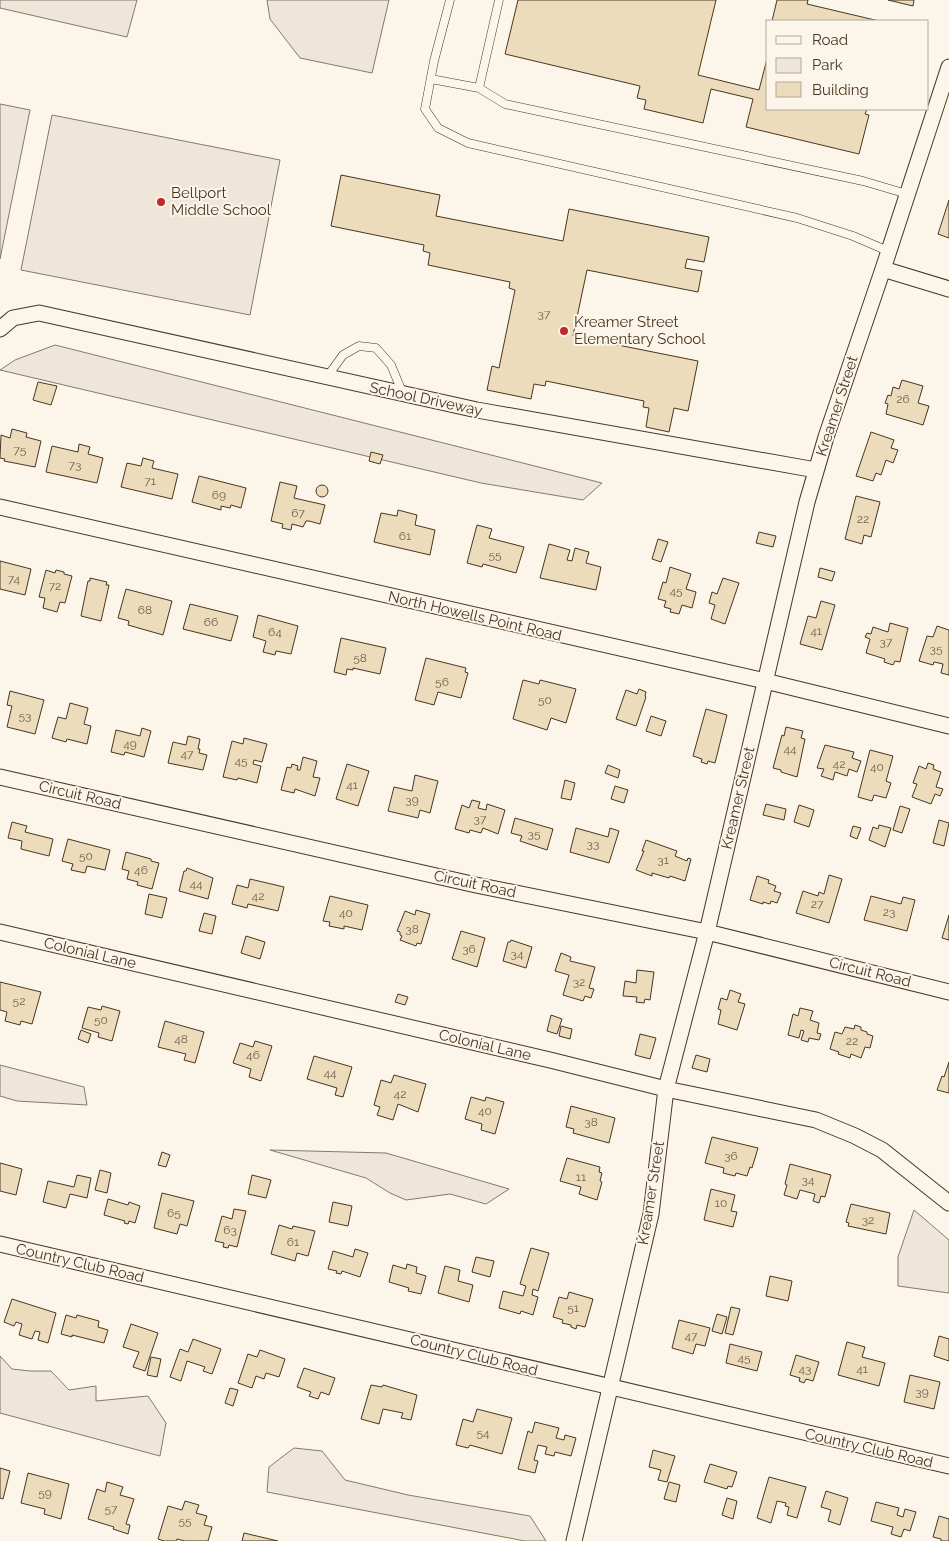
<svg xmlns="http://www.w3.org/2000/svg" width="949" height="1541" font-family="Raleway,sans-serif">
  <rect width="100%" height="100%" fill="#fbf6e9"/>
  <path fill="#ede6d9" stroke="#887966" d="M0,0H137L127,37L0,8Z
    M267,0H389L372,73L300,58L270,19Z
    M0,104L30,110L0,259Z
    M52,115L280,160L250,315L21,270Z
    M55,345L602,483L583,500L481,483L0,370L15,360Z
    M0,1065L84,1087L87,1105L17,1101L0,1096Z
    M270,1150L386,1153L509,1189L486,1204L450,1194L406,1200L390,1193L366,1178Z
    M914,1210L949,1240V1293L898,1286V1257Z
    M0,1356L12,1369L30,1371H51L69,1390L96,1386V1401L148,1396L166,1423L160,1456L0,1413Z
    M294,1448L322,1451L345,1480L408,1495L530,1516L546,1541H525L267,1492L269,1467Z"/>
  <path fill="#ecdcbc" stroke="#4a3520" d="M518,0H716L698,75L759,90L768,55V109H867L865,114L869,115L859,154L746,127L753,99L711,89L703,123L644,109L646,100L637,98L640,86L505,54Z
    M777,0H808L807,4L879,21H772Z
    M888,0H914L913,6Z
    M341,175L440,195L436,216L563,241L569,209L709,237L704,262L687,259L685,268L702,271L698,292L587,270L573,336L698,361L688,411L674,408L669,432L646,427L649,408L643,407L644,401L546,381L545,386L534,384L531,399L487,390L492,366L499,368L515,290L509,288L510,282L428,265L430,253L423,251L424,245L331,226Z
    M949,200V238L938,234Z
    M902,380L923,386L918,403L929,406L923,425L886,414L888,404L885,403L888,395L891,396L893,387L899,389Z
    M38,382L57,386L51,405L33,400Z
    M12,429L27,433L26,437L41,441L35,467L4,461L5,459L0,458L1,435L10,438Z
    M871,432L894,440L891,448L898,450L893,463L886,460L881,475L876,473L873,481L856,476Z
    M79,444L90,447L88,454L103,458L97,483L46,472L52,446L78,452Z
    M371,452L383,455L380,464L369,461Z
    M143,458L154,461L152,468L178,474L172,499L121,487L127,463L141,466Z
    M199,476L246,488L241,508L231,505L230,508L221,506V510L192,502Z
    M280,482L297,486L294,498L325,505L320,524L309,521H306L303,527L292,524L291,530L282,528L283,524L271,521Z
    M316 491a6 6 0 1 1 12 0a6 6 0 1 1-12 0Z
    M856,496L880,502L871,537L864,535L862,544L845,539Z
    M398,510L417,515L415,525L435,530L430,555L374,542L381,513L397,516Z
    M477,525L492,529L489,538L524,547L516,573L483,564L482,567L467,563Z
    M759,532L776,536L773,547L756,543Z
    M658,539L668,542L661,562L652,559Z
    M549,544L570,550L567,560L572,561L575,548L589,552L586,563L601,567L596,590L540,578Z
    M0,561L31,569L25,595L0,589Z
    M670,567L691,574L686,589L696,592L692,608L682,605L679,614L670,612L671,609L664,607L666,601L658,599L663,582L666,583Z
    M820,568L835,572L832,581L818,577Z
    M46,570L55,573L56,570L64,572V574L72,576L65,603L60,602L57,612L43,608L45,598L39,597Z
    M90,578L107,582L106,585H109L101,621L81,616L88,581H90Z
    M723,578L739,583L725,624L711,619L715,605L709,603L712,592L717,594Z
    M126,589L172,601L163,635L128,625L129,621L118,618Z
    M821,601L835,605L822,650L800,644L808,616L816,618Z
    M190,604L238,616L231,641L183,629Z
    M258,615L298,626L291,654L276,651L275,655L263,652L266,641L253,637Z
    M890,623L908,628L900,662L895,661L893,665L884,662L885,659L866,653L870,639L865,637L867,633L871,634L873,627L888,632Z
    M937,626L949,630V675L941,673L943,664L934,662L933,665L919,661L927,636L933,637Z
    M341,638L386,648L380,674L353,668V670L347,669L346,675L334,672Z
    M426,658L466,668L465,672L468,673L461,698L438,692L434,705L415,700Z
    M523,680L539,684L540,680L576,689L566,723L551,718L547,730L513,719Z
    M639,689L646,692L645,696L646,697L636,726L616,719L626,690L637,694Z
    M10,691L44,700L35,734L7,727L12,706L7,705Z
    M70,703L88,708L84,724L91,726L87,744L67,739L66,742L52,738L58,717L66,719Z
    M706,709L727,715L715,763L708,761L707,764L701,762L702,759L693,756Z
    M651,716L666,721L661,736L646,731Z
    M786,727L803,731L801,738L805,739L797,777L781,772V770L773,768L782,735L784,736Z
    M142,728L151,731L144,757L125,752L124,755L111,752L116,730L140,736Z
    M188,736L200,739L198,749H200L199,753L207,755L203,770L168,763L173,742L186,745Z
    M244,738L267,744L262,762L254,760L253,764L261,766L257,783L238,778L237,780L223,777L232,741L243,744Z
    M825,745L854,752L852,758L861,761L857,772L849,769L847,776L835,772L833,780L821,776L824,769L817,768Z
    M870,750L893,756L886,781L891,783L886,798L874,795L872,801L858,797Z
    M303,757L317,761L313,777L320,778L315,796L295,789L294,793L281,790L287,767L291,768L292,764L298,766L297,770H300Z
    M928,763L934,765L933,769L941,772L936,787L943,789L940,796L935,794L931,804L912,797L917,784L913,783L919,766L926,769Z
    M347,764L369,771L358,806L336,799Z
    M608,765L620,770L618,778L605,773Z
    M415,775L438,781L430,813L420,810L418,818L388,811L394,787L412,791Z
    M565,780L575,783L571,800L561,798Z
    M615,786L628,790L624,803L611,799Z
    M472,800L480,802L478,808L486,810L487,804L505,810L498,834L483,828L481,833L470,830L469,833L455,829L462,805L469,808Z
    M766,804L786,809L784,820L763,815Z
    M799,805L814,810L809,827L794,822Z
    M900,806L910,809L902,833L893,830Z
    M515,818L553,829L547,850L520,841L522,836L511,833Z
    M939,820L949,823L944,846L933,843Z
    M12,822L27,826L25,832L53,839L49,856L21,849L22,841L8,838Z
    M879,825L891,828L885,847L869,840L873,827L878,829Z
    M853,826L861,828L857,839L850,836Z
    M576,828L608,837L610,828L619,831L609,863L570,852Z
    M68,839L110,850L105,870L87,866L85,873L71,870L73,864L62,861Z
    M646,840L677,851L675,856L687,861L688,858L691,859L685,881L670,876L669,878L652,873V876L636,870L644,851H642Z
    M126,852L151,859V861L159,863L152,889L137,885L138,882L127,879L129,871L122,869Z
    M187,868L213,878L208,899L179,891L184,871H186Z
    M829,875L842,879L829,923L796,913L803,891L818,896L819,892L824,894Z
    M757,876L769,880L768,883L776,886L774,891L781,893L777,903L771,901L770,904L763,902V904L750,900Z
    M250,879L284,887L278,911L248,904L247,908L232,904L237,885L248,888Z
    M149,894L167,898L162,918L145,914Z
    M330,896L368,905L362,930L344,926V929L329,926L330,922L323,921Z
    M871,896L901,904L903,897L915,900L907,931L864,920Z
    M416,910L430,914L421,944L417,943L416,946L400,940L402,936L400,935V932L397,931L405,911L415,915Z
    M204,913L216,916L212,934L199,931Z
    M949,915V940L942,938Z
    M461,931L485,938L477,967L452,959Z
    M246,936L265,942L260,959L241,953Z
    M511,940L532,947L526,968L503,961L508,942H510Z
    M561,953L571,957L570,961L595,967L589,988L594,989L591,998L585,996L583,1001L563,995L569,975L555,971Z
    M637,970L654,972L650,1000L645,999L644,1003L636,1002L637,997L623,996L625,981L636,983Z
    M0,982L41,992L32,1024L21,1021L20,1025L5,1021L7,1012L0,1010Z
    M730,990L741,994L738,1002L745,1004L737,1030L718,1024L721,1010L718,1009L721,998L727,1000Z
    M398,994L408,997L405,1005L395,1002Z
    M102,1006L120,1011L112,1041L98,1037L99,1033L82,1028L88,1007L101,1010Z
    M800,1008L813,1011L810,1020L819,1023L817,1033L821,1034L819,1040L809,1038L808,1042L801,1040L804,1031L801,1030L799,1038L788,1035L793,1014L798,1016Z
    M551,1015L562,1019L557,1034L547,1031Z
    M165,1021L204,1032L195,1063L184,1060L186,1054L158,1047Z
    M855,1025L861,1027V1030L867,1032V1034L873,1036L870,1048L865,1047L861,1058L851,1054L850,1058L838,1054L839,1052L830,1049L835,1032L842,1034L845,1027L854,1029Z
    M561,1026L572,1029L570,1039L559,1036Z
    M81,1030L91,1034L88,1043L78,1039Z
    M640,1034L656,1038L650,1059L635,1055Z
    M255,1041L272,1046L261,1081L249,1077L251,1069L233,1063L240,1043L253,1047Z
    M696,1055L710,1059L707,1072L692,1068Z
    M314,1056L352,1067L343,1097L335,1095L337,1088L307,1079Z
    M949,1062V1093L937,1090L942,1076L944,1077Z
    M394,1075L426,1084L418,1112L398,1104L393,1120L377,1115L380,1107L374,1105L381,1080L391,1083Z
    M471,1097L485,1101L486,1097L504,1102L495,1134L481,1130L482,1124L465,1119Z
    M571,1106L615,1118L609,1143L573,1133L574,1129L566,1127Z
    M712,1137L758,1148L752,1168L750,1167L747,1176L736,1173L735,1176L723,1173L724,1168L705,1163Z
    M162,1152L170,1155L166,1167L158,1165Z
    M567,1158L600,1167L599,1172L602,1173L600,1181L602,1182L597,1200L579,1194L581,1187L560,1181Z
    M0,1163L22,1169L16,1195L0,1191Z
    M790,1164L831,1175L825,1197L821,1196L819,1203L813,1201L815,1194L800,1190L797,1199L784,1195L787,1185L785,1184Z
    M100,1170L111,1173L107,1193L95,1190Z
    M77,1175L91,1178L87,1198L70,1194L66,1208L43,1202L48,1181L74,1187Z
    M252,1175L271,1180L266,1198L248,1194Z
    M711,1189L735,1195L731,1211L737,1212L733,1227L704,1220Z
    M162,1193L194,1201L187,1226L180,1224L177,1234L154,1228Z
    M108,1199L128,1205L129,1202L140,1206L135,1223L129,1221L128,1224L124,1223L125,1221L104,1215Z
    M333,1202L352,1206L348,1226L329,1222Z
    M851,1204L890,1213L886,1234L848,1226L849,1223L846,1222Z
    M234,1209L246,1211L237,1247L229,1245L228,1248L223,1247L224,1243L215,1241L222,1216L232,1219Z
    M279,1225L292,1229L293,1226L315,1231L308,1256L297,1253L295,1261L271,1254Z
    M531,1248L549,1253L538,1291L533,1289L532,1295L538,1297L533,1315L521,1311L520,1314L499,1308L503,1291L523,1296L526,1286L520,1284Z
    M355,1249L368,1253L360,1277L342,1271L341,1274L336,1273L337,1271L328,1269L333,1251L353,1257Z
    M476,1257L494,1261L490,1277L472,1272Z
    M407,1264L417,1267L416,1273L426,1276L421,1294L408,1291L409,1288L389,1282L393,1265L406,1269Z
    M445,1266L460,1270L458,1281L473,1285L469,1302L438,1293Z
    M770,1276L792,1281L788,1301L766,1296Z
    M569,1292L593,1299L585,1327L577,1325L576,1329L571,1327V1325L562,1323L563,1320L553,1317L559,1297L567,1299Z
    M12,1299L56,1313L48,1343L38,1340L40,1332L35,1331L32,1339L19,1335L22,1324L16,1322L14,1326L4,1322Z
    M731,1307L740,1309L733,1335L725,1333Z
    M717,1314L727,1317L722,1334L712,1331Z
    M66,1315L76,1318L77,1315L99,1321L98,1327L108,1330L104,1343L72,1335V1337L61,1334Z
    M679,1320L710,1328L705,1346L696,1344L693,1354L672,1348Z
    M131,1324L158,1333L145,1371L133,1367L139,1352L123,1347Z
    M939,1336L949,1339V1361L934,1356Z
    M193,1339L221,1349L212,1374L203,1371L205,1367L187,1361L181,1381L170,1377L180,1349L188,1352Z
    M847,1342L865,1347L862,1357L885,1363L879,1386L838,1375Z
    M730,1344L762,1352L757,1371L726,1363Z
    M260,1350L285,1359L279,1377L266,1373L264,1379L256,1376L252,1388L238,1383L248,1354L257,1357Z
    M796,1355L819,1362L813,1381L806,1379L804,1383L799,1381L800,1378L790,1375Z
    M151,1357L161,1359L157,1377L147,1375Z
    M304,1368L335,1378L329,1395L321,1392L318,1399L309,1396L311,1392L297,1387Z
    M910,1375L940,1382L934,1409L904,1402Z
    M371,1385L382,1387L383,1385L417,1395L411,1420L401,1418L403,1413L383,1409L379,1424L361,1419Z
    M230,1388L238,1390L233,1406L225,1403Z
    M477,1409L512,1418L502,1454L470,1445L468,1448L456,1445L463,1419L473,1422Z
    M535,1422L559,1428L556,1438L564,1440L565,1435L576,1438L571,1456L555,1452L554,1456L545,1454L547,1447L538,1445L534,1460L538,1461L535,1473L518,1469L528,1431L532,1433Z
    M653,1450L675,1456L667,1482L658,1480L661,1470L649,1467Z
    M710,1464L737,1472L732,1487L728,1486L727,1489L704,1482Z
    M0,1468L10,1471L3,1499L0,1498Z
    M28,1473L69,1484L61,1519L44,1514L45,1509L21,1503Z
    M769,1477L806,1487L797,1518L787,1515L789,1507L785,1506L786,1503L777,1501L771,1523L757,1518Z
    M107,1482L123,1487L120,1495L134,1499L126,1524L130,1525L128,1534L113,1529L114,1527L88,1519L97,1489L105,1492Z
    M669,1482L680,1485L676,1502L664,1499Z
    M826,1491L848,1498L840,1525L828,1521L831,1510L821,1507Z
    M727,1498L737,1501L733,1519L722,1515Z
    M185,1501L199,1505L196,1513L207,1516L204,1525L212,1527L208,1541H185L177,1539L176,1541H164L158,1539L168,1506L182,1510Z
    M876,1502L899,1508L897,1515L903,1517L905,1509L916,1512L910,1531L904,1529L901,1537L891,1534L893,1527L871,1521Z
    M939,1516L949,1519V1541H941V1539L933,1537Z
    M244,1533L278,1541H242Z"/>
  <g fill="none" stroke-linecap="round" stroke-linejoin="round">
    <g stroke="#4a3520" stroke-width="9">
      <path id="lane" d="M450,0L434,61L425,109L438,128L468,143L797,218L853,236L888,251
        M499,0L479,88L505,104L863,181L907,194
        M431,79L479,88
        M327,377L343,355L359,346L376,348L391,365L403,394"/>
    </g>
    <g stroke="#4a3520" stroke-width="17">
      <path id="street" d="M883,269L949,289
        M0,329L13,318L39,313L477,410L816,470
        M0,507L765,681L949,726
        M0,777L476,885L707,932L949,992
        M0,932L550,1060L666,1089L816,1120L855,1136L882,1150L949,1203
        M0,1244C317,1317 632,1393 949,1466
        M574,1541L651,1214L666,1089L707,932L807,502L826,437L883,269L949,67"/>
    </g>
    <use href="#lane" stroke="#fbf6e9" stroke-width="8"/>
    <use href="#street" stroke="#fbf6e9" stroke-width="15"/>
  </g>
  <g fill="#c62828" stroke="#fbf6e9" stroke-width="2">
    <circle cx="161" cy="202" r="5"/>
    <circle cx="564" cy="331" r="5"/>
  </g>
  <g text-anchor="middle" stroke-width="4" stroke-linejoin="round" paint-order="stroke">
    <g font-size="12" fill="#725f47">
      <text x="544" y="318">37</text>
      <text x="903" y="403">26</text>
      <text x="20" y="454">75</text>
      <text x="75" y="469">73</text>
      <text x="150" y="485">71</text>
      <text x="219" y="499">69</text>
      <text x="298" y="517">67</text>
      <text x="863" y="523">22</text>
      <text x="405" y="540">61</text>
      <text x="495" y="559">55</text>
      <text x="14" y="583">74</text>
      <text x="55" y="590">72</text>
      <text x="676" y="595">45</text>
      <text x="145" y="614">68</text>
      <text x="211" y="626">66</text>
      <text x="816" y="635">41</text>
      <text x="275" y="636">64</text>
      <text x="886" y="646">37</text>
      <text x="936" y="653">35</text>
      <text x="360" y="662">58</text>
      <text x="442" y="686">56</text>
      <text x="545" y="704">50</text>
      <text x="25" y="720">53</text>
      <text x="130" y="748">49</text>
      <text x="790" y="753">44</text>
      <text x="187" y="758">47</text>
      <text x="241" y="765">45</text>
      <text x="839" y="768">42</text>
      <text x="877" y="771">40</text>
      <text x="352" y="789">41</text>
      <text x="412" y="804">39</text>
      <text x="480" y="823">37</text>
      <text x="534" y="838">35</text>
      <text x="593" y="848">33</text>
      <text x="86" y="860">50</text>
      <text x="663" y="864">31</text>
      <text x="141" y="874">46</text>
      <text x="196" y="888">44</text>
      <text x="258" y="900">42</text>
      <text x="817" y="908">27</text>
      <text x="889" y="916">23</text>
      <text x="346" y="917">40</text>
      <text x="412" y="933">38</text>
      <text x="469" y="953">36</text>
      <text x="517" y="958">34</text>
      <text x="579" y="986">32</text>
      <text x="19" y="1005">52</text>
      <text x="101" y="1024">50</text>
      <text x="181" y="1043">48</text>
      <text x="852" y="1045">22</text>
      <text x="253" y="1059">46</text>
      <text x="330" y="1077">44</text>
      <text x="400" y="1098">42</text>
      <text x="485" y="1115">40</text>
      <text x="591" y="1126">38</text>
      <text x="731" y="1160">36</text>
      <text x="581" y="1181">11</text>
      <text x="808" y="1184">34</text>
      <text x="721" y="1207">10</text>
      <text x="174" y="1217">65</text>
      <text x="868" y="1224">32</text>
      <text x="230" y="1234">63</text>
      <text x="293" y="1246">61</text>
      <text x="573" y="1312">51</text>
      <text x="691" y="1340">47</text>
      <text x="744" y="1362">45</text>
      <text x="805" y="1373">43</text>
      <text x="862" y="1373">41</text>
      <text x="922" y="1396">39</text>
      <text x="483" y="1437">54</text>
      <text x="45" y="1497">59</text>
      <text x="111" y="1513">57</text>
      <text x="185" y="1525">55</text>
    </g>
    <g font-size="15" fill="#4a3520" stroke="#fbf6e9" text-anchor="start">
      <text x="171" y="198">Bellport<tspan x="171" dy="17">Middle School</tspan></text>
      <text x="574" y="327">Kreamer Street<tspan x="574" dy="17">Elementary School</tspan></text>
    </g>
    <g font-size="15" fill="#4a3520" stroke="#fbf6e9">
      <text transform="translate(426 399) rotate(12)" y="5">School Driveway</text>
      <text transform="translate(837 406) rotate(-72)" y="5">Kreamer Street</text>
      <text transform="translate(475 616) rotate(13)" y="5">North Howells Point Road</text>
      <text transform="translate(80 795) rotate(13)" y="5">Circuit Road</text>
      <text transform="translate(738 798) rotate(-77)" y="5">Kreamer Street</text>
      <text transform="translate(475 884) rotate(12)" y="5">Circuit Road</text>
      <text transform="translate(90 953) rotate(13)" y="5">Colonial Lane</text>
      <text transform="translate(870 972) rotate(14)" y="5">Circuit Road</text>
      <text transform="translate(485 1045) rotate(13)" y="5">Colonial Lane</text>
      <text transform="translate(651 1193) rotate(-81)" y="5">Kreamer Street</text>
      <text transform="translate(80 1263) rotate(13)" y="5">Country Club Road</text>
      <text transform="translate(474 1355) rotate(14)" y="5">Country Club Road</text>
      <text transform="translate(869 1448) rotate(13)" y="5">Country Club Road</text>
    </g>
  </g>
  <rect x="766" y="20" width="162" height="90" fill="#fbf6e9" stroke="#b4a999"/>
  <rect x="776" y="36" width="25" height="8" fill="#fbf6e9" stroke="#b4a999"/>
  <text x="812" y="45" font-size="15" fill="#4a3520">Road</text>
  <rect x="776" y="58" width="25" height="15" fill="#ede6d9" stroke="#b4a999"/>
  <text x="812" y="70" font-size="15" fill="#4a3520">Park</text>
  <rect x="776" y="82" width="25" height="15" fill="#ecdcbc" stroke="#b4a999"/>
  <text x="812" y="95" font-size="15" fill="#4a3520">Building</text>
</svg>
